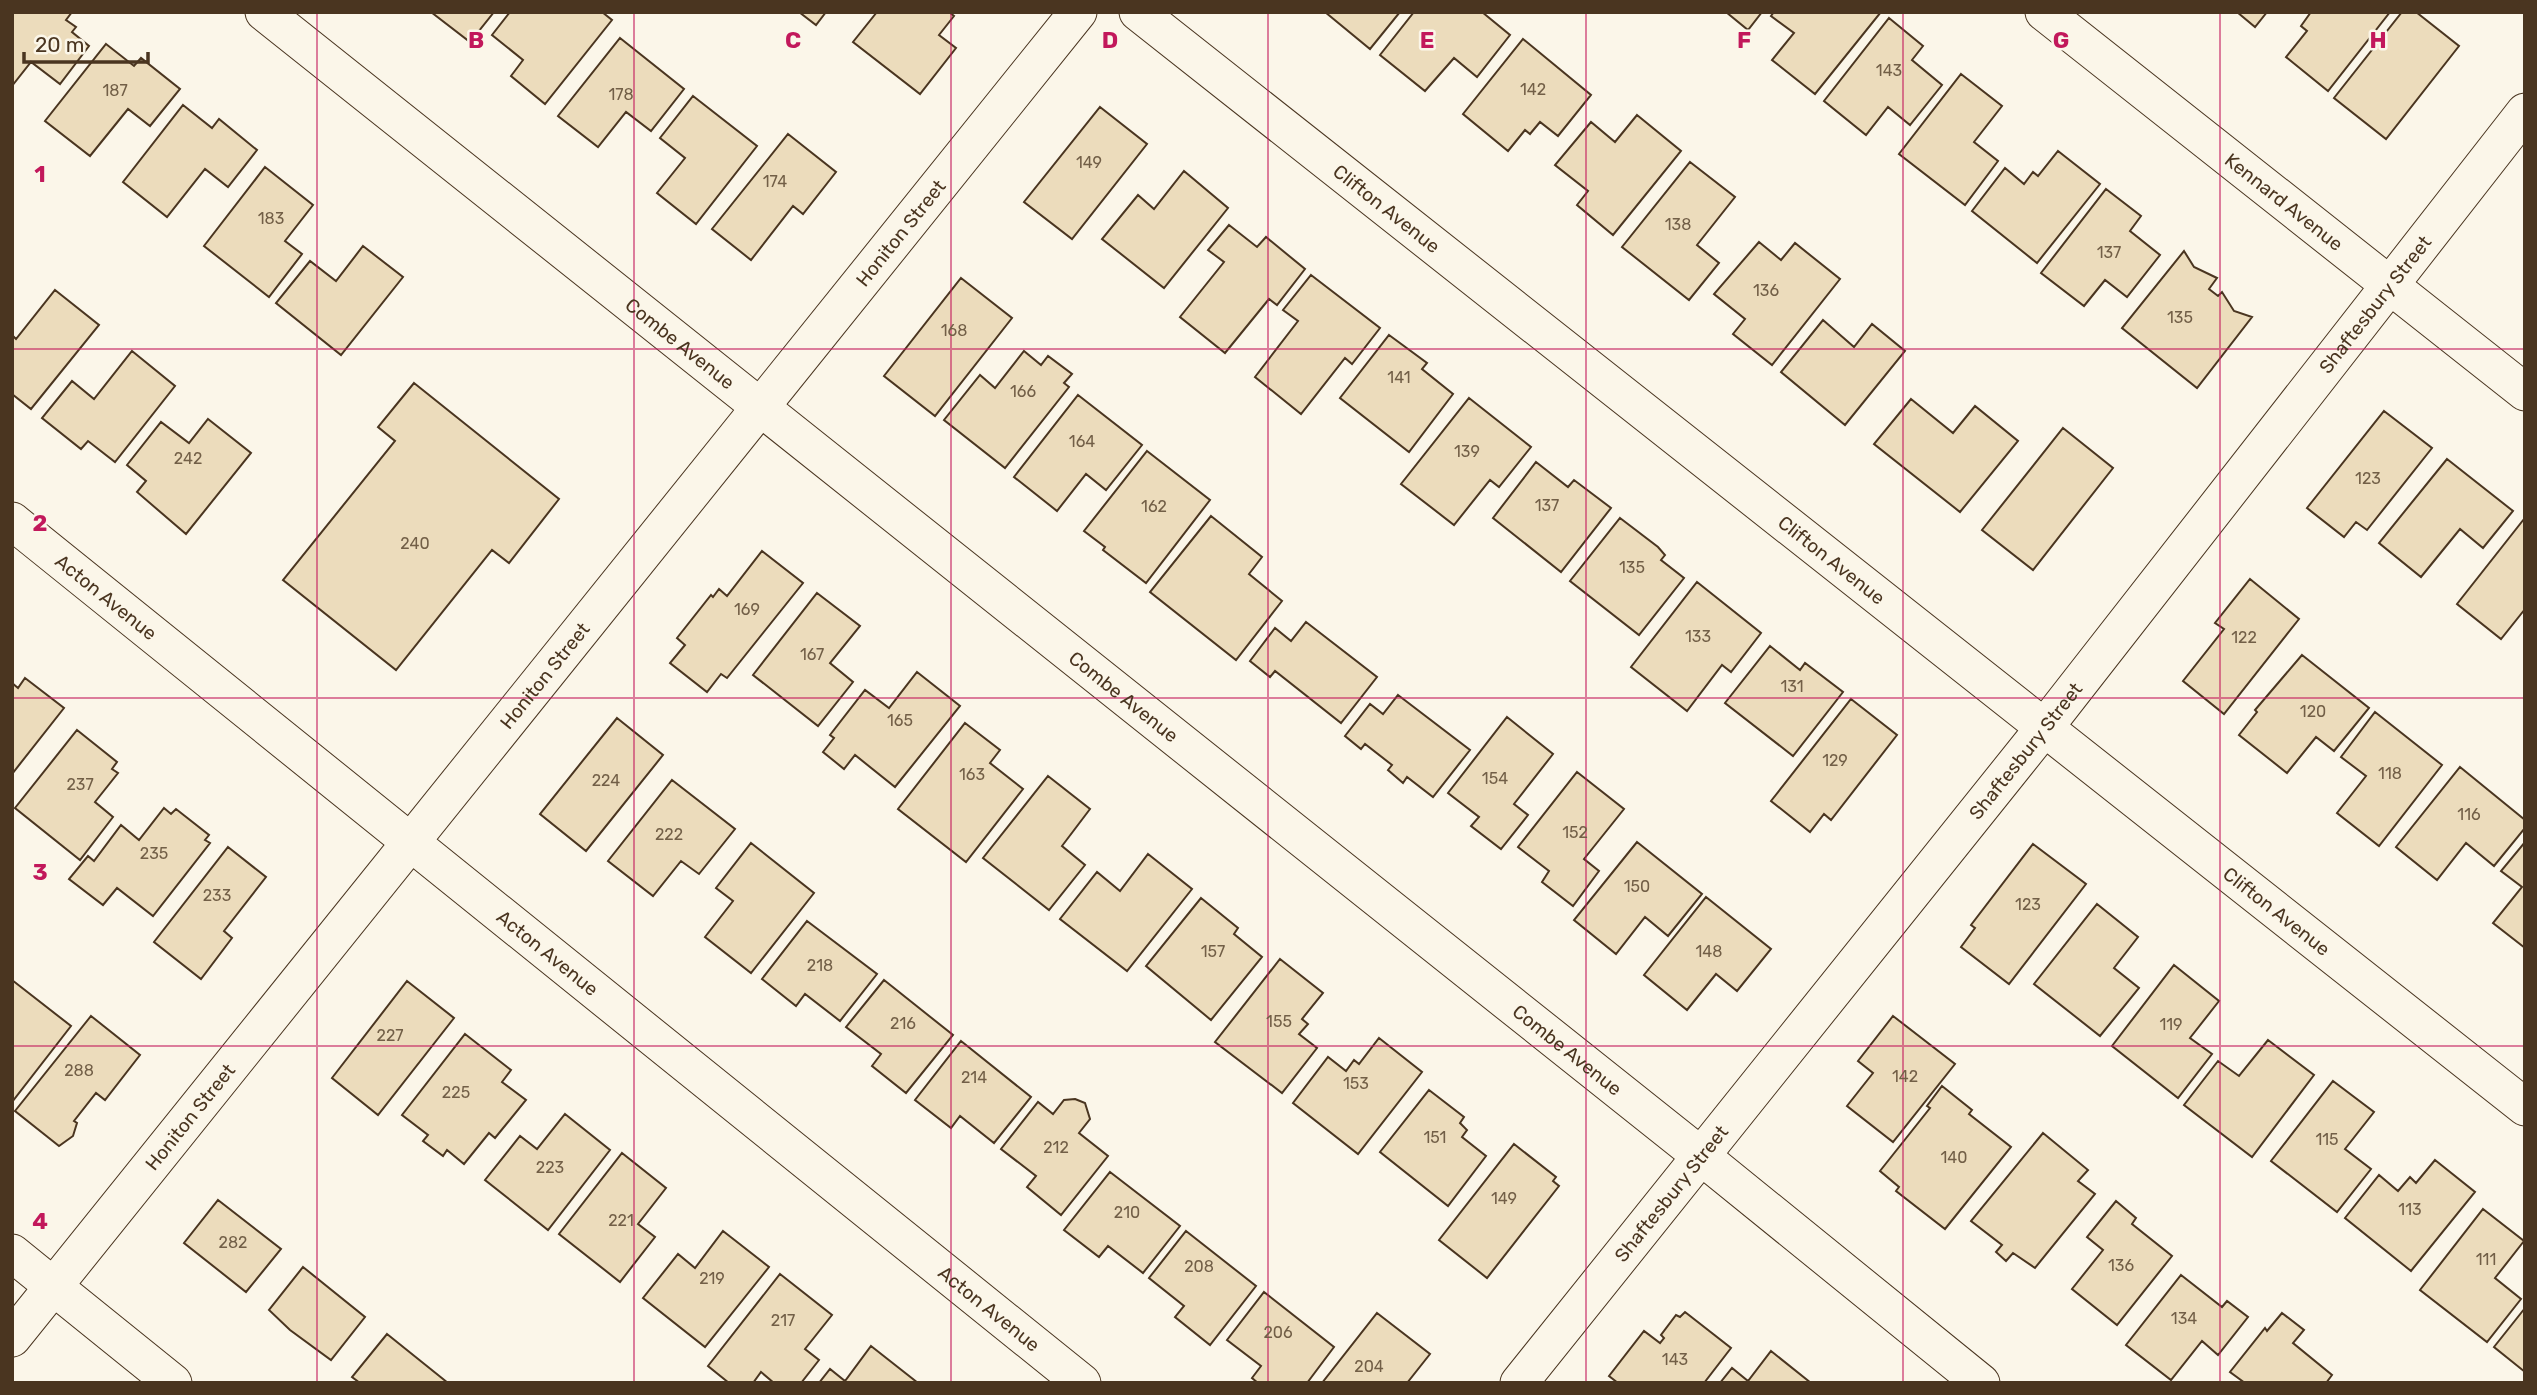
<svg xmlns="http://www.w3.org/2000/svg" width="2537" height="1395" font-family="Rubik,sans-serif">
  <rect width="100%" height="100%" fill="#fbf6e9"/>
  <path fill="#ecdcbc" stroke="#4a3520" stroke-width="2" d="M12,12H72L66,20L76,27L72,32L89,46L60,84L31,62L12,86Z
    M431,12H494L470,42Z
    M510,12H602L612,20L545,104L511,76L523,60L492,35Z
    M799,12H826L816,25Z
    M877,12H949L954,16L939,35L956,48L920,94L853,42Z
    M1325,12H1400L1370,49Z
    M1414,12H1482L1510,35L1477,77L1454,58L1425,91L1380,55Z
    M1726,12H1762L1748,30Z
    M1774,12H1881L1815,94L1772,60L1794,33L1771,16Z
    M2237,12H2267L2255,27Z
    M2311,12H2390L2328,91L2286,57L2307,31L2301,26Z
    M2402,12H2416L2459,46L2386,139L2334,98Z
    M1889,18L1923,46L1912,60L1942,85L1910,125L1888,107L1866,135L1824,101Z
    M620,38L684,89L651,131L626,112L598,147L558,116Z
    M1523,39L1591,95L1558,136L1540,122L1530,134L1525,130L1508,151L1463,114Z
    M106,44L134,66L141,58L180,89L150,126L128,109L90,156L45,121Z
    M1961,74L2002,106L1974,142L1998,161L1965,205L1899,154Z
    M693,96L757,146L696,224L657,193L685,158L660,138Z
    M183,105L212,128L219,119L257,150L228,187L205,169L167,217L123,182Z
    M1100,107L1147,144L1072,239L1024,202Z
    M1637,115L1681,151L1613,235L1577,205L1588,191L1555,165L1591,122L1615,142Z
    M788,134L836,172L803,214L793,206L751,260L712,229Z
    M2058,151L2100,184L2037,263L1972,211L2005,168L2024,184L2033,172L2038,176Z
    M1690,162L1735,197L1697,245L1719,263L1689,300L1622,247Z
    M265,167L313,205L285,241L302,254L269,297L204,246Z
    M1184,171L1228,208L1164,288L1102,239L1138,195L1154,209Z
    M2106,189L2141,216L2130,231L2160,255L2127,297L2105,280L2084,306L2041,273Z
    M1229,225L1257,247L1266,237L1305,269L1277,305L1269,299L1225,353L1180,317L1224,262L1208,250Z
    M1759,242L1781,260L1795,243L1840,279L1772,365L1733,334L1745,319L1714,294Z
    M363,246L403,277L341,355L276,303L310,261L336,281Z
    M2184,251L2194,267L2217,278L2209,289L2218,296L2222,292L2234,311L2252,317L2197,388L2122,328Z
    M1311,275L1380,328L1352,364L1345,358L1301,414L1255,377L1298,321L1283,310Z
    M961,278L1012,318L935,416L884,376Z
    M55,290L99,325L31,409L12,394V335L16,339Z
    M1823,320L1854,347L1872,324L1905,351L1845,425L1781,372Z
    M1389,335L1427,363L1422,369L1453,394L1409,452L1340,398Z
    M132,351L175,386L115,462L88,441L81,449L42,418L72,381L94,399Z
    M1024,351L1041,365L1048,356L1072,374L1064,383L1069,387L1005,468L944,420L980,375L995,388Z
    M414,383L559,499L509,563L492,550L396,670L283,580L395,441L378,427Z
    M1078,395L1142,445L1106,490L1086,474L1057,511L1014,477Z
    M1469,398L1531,447L1499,487L1490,480L1454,525L1401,484Z
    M1911,399L1953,433L1975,406L2018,441L1960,512L1874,444Z
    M2384,411L2432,448L2367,530L2356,522L2344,537L2307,508Z
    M208,419L251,453L186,534L137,492L146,481L127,465L161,422L189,443Z
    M2063,428L2113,468L2033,570L1982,530Z
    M1147,451L1210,500L1146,583L1103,550L1105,547L1084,531Z
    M2447,459L2513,511L2483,548L2460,529L2421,577L2379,543Z
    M1536,462L1568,487L1574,480L1611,508L1561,572L1493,518Z
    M1211,516L1262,557L1249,574L1282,601L1236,660L1150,592Z
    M1620,518L1658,547L1665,555L1661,560L1684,578L1639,635L1570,581Z
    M2524,519L2525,609L2501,639L2457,604Z
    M762,551L803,583L727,678L721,674L707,692L670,663L685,645L677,638L711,595L713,597L719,589L727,596Z
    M2250,579L2299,619L2224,714L2183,681L2224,629L2215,623Z
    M1697,582L1761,633L1731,672L1722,665L1687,711L1631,667Z
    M817,593L860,626L830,663L853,682L818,726L753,675Z
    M1306,622L1377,677L1341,723L1275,671L1270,677L1250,661L1275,628L1291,641Z
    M1770,646L1800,670L1805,663L1843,692L1793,756L1725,703Z
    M2302,655L2369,708L2334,751L2316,737L2287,773L2239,735L2257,712L2255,710Z
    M917,672L960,706L895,787L855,755L844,769L823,752L834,738L830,735L865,690L889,708Z
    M25,678L64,708L12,774V683L18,688Z
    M1398,695L1470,750L1433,797L1407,777L1403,783L1388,770L1392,765L1365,744L1361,749L1345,736L1370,704L1383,714Z
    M1851,699L1897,735L1831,820L1824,814L1810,832L1771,801Z
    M2375,712L2442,765L2379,846L2337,813L2366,776L2341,757Z
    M1507,717L1553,754L1514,804L1528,815L1501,849L1471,826L1479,817L1448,793Z
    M617,718L663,755L586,851L540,814Z
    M965,723L1000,750L990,763L1023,789L966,862L898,809Z
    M77,730L117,762L112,769L118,773L95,802L113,817L80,860L15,808Z
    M2460,767L2525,820V828L2494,866L2466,843L2437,880L2396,847Z
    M1577,772L1624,809L1584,859L1599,871L1573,906L1542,882L1549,871L1518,847Z
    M1048,776L1090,809L1062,846L1085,865L1049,910L983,858Z
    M672,780L735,829L699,874L681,861L653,896L608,861Z
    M164,808L171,814L176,809L209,835L205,840L210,843L153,916L117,888L103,905L69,879L88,856L94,861L121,825L139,840Z
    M1637,842L1702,894L1668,936L1645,917L1616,954L1574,920Z
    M2525,842V948L2493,923L2522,887L2501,871Z
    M751,843L814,893L751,973L705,937L733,901L716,888Z
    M2033,844L2086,884L2009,984L1961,947L1975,928L1971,925Z
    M228,847L266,877L224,931L232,938L201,979L154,942Z
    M1148,854L1192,889L1127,971L1060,919L1097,872L1120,891Z
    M1706,897L1771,949L1737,991L1716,974L1687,1010L1644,975Z
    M1201,898L1238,928L1234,934L1262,957L1211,1020L1146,966Z
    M2097,904L2138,937L2114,968L2139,988L2100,1036L2034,984Z
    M807,921L877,974L840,1021L805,994L796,1006L762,979Z
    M1280,959L1323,993L1302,1019L1308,1024L1299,1034L1317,1048L1282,1093L1215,1042Z
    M2174,965L2219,1001L2190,1038L2212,1054L2178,1098L2112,1046Z
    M12,980L71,1026L12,1102Z
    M884,980L953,1035L906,1093L872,1066L881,1054L846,1027Z
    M407,981L454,1018L378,1115L332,1078Z
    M91,1016L140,1055L105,1100L96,1093L74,1121L77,1123L73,1136L59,1146L15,1111Z
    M1893,1016L1955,1064L1893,1142L1847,1106L1873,1073L1858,1061Z
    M465,1034L511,1070L502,1082L526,1100L495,1138L489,1133L464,1164L447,1150L443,1156L423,1141L428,1135L402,1115Z
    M1379,1038L1422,1072L1358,1154L1293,1103L1328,1057L1346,1071L1354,1060L1359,1064Z
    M2268,1040L2314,1075L2252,1157L2184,1105L2218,1061L2239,1076Z
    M961,1041L1031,1097L994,1143L960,1116L951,1128L915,1100Z
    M2333,1081L2374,1112L2345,1149L2371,1169L2337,1212L2271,1161Z
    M1942,1086L1972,1110L1969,1114L2011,1147L1945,1229L1896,1191L1899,1187L1880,1171L1930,1108L1927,1106Z
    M1429,1090L1464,1117L1460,1123L1467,1130L1462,1137L1486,1156L1448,1206L1380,1152Z
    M1075,1099L1085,1103L1090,1119L1079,1133L1108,1156L1061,1215L1027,1187L1036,1176L1001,1149L1038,1102L1053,1114L1064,1100Z
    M565,1114L610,1150L548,1230L485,1180L520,1136L537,1149Z
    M2043,1133L2088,1170L2078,1181L2095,1194L2035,1268L2013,1253L2006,1261L1996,1252L2002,1245L1971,1221Z
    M1514,1144L1556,1177L1553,1181L1559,1186L1487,1278L1439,1240Z
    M622,1153L666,1188L638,1224L655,1237L620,1282L559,1234Z
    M2435,1160L2475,1192L2411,1271L2345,1218L2379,1175L2398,1191L2410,1177L2416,1183Z
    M1110,1172L1180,1226L1143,1273L1108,1246L1099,1257L1064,1230Z
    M218,1200L281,1249L246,1292L184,1243Z
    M2116,1201L2136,1218L2132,1224L2172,1256L2117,1325L2072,1289L2103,1250L2087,1237Z
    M2483,1209L2524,1241L2495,1278L2521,1299L2487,1342L2420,1290Z
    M723,1231L769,1267L705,1347L643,1298L678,1254L695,1268Z
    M1186,1231L1256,1286L1210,1345L1175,1317L1184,1306L1149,1278Z
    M303,1267L365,1317L331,1360L290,1330L269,1310Z
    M780,1274L832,1315L805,1349L819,1360L801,1383H774L761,1372L753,1383H729L708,1366Z
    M2181,1275L2222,1307L2227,1301L2248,1317L2218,1355L2202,1341L2171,1380L2126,1345Z
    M1264,1292L1334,1347L1307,1383H1258L1252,1378L1261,1366L1227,1340Z
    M2525,1308V1372L2494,1347Z
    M1685,1312L1731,1348L1704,1383H1618L1609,1376L1644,1331L1660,1343L1664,1338L1661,1335L1676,1315L1680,1317Z
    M1377,1313L1430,1354L1407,1383H1322Z
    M2282,1313L2304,1330L2293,1343L2332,1375L2326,1383H2245L2230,1372L2265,1328L2267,1331Z
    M387,1334L448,1383H360L352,1377Z
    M871,1346L918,1383H819L830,1369L845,1381Z
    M1771,1351L1811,1383H1720L1732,1368L1748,1381Z"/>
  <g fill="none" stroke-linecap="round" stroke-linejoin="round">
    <g stroke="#4a3520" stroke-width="39">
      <g id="street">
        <path id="s1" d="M264,12L1701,1156L1981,1383"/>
        <path id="s2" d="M1138,12L2525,1107"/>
        <path id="s3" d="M2044,12L2525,392"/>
        <path id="s4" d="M12,521L1082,1383"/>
        <path d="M12,1253L173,1383"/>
        <path id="s5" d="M12,1338L1078,12"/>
        <path id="s6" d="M1519,1383L2044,728L2525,112"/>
      </g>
    </g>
    <use href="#street" stroke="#fbf6e9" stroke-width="37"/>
  </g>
  <path fill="none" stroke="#c2185b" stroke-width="2" stroke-opacity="0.55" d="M317,12V1383M634,12V1383M951,12V1383M1268,12V1383M1586,12V1383M1903,12V1383M2220,12V1383M12,349H2525M12,698H2525M12,1046H2525"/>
  <g text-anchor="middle" stroke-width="5" stroke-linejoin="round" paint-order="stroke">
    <g font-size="16" fill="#725f47">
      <text x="1889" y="76">143</text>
      <text x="1533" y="95">142</text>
      <text x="115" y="96">187</text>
      <text x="621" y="100">178</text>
      <text x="1089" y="168">149</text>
      <text x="775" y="187">174</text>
      <text x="271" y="224">183</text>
      <text x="1678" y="230">138</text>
      <text x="2109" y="258">137</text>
      <text x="1766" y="296">136</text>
      <text x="2180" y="323">135</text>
      <text x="954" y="336">168</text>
      <text x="1399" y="383">141</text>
      <text x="1023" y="397">166</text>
      <text x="1082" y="447">164</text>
      <text x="1467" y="457">139</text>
      <text x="188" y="464">242</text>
      <text x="2368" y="484">123</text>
      <text x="1547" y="511">137</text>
      <text x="1154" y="512">162</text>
      <text x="415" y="549">240</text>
      <text x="1632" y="573">135</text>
      <text x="747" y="615">169</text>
      <text x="1698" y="642">133</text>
      <text x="2244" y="643">122</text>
      <text x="812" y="660">167</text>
      <text x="1792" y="692">131</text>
      <text x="2313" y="717">120</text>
      <text x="900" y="726">165</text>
      <text x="1835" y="766">129</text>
      <text x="2390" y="779">118</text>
      <text x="972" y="780">163</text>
      <text x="1495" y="784">154</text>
      <text x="606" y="786">224</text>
      <text x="80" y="790">237</text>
      <text x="2469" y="820">116</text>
      <text x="1575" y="838">152</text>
      <text x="669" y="840">222</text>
      <text x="154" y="859">235</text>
      <text x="1637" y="892">150</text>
      <text x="217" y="901">233</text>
      <text x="2028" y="910">123</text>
      <text x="1213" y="957">157</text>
      <text x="1709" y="957">148</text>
      <text x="820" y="971">218</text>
      <text x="1279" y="1027">155</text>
      <text x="903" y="1029">216</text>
      <text x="2171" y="1030">119</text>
      <text x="390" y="1041">227</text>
      <text x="79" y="1076">288</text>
      <text x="1905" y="1082">142</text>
      <text x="974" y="1083">214</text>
      <text x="1356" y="1089">153</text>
      <text x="456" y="1098">225</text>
      <text x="1435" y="1143">151</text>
      <text x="2327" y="1145">115</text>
      <text x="1056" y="1153">212</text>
      <text x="1954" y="1163">140</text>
      <text x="550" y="1173">223</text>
      <text x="1504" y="1204">149</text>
      <text x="2410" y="1215">113</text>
      <text x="1127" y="1218">210</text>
      <text x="621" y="1226">221</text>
      <text x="233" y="1248">282</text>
      <text x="2486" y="1265">111</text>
      <text x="2121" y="1271">136</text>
      <text x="1199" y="1272">208</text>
      <text x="712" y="1284">219</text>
      <text x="2184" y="1324">134</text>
      <text x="783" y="1326">217</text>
      <text x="1278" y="1338">206</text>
      <text x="1675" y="1365">143</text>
      <text x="1369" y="1372">204</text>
    </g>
    <g font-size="19" fill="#4a3520" stroke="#fbf6e9">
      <text dy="7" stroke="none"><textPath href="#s3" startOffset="306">Kennard Avenue</textPath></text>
      <text dy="7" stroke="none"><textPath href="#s2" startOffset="317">Clifton Avenue</textPath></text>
      <text dy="7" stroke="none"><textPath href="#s5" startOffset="1418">Honiton Street</textPath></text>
      <text dy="7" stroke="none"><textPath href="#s6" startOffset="1377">Shaftesbury Street</textPath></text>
      <text dy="7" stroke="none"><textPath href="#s1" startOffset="532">Combe Avenue</textPath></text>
      <text dy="7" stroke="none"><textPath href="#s2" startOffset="884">Clifton Avenue</textPath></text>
      <text dy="7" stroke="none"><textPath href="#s4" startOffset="121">Acton Avenue</textPath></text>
      <text dy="7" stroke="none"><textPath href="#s5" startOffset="850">Honiton Street</textPath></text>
      <text dy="7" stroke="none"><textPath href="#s1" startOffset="1099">Combe Avenue</textPath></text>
      <text dy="7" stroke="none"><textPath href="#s6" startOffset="810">Shaftesbury Street</textPath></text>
      <text dy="7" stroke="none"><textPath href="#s2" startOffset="1451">Clifton Avenue</textPath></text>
      <text dy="7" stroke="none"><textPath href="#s4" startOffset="688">Acton Avenue</textPath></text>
      <text dy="7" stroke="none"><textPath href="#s1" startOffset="1666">Combe Avenue</textPath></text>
      <text dy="7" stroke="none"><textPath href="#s5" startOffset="284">Honiton Street</textPath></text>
      <text dy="7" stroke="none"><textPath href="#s6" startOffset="243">Shaftesbury Street</textPath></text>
      <text dy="7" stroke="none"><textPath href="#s4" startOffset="1255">Acton Avenue</textPath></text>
    </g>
  </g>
  <g font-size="23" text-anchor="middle" font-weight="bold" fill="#c2185b" stroke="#fbf6e9" stroke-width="5" stroke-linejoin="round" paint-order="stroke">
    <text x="476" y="48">B</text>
    <text x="793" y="48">C</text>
    <text x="1110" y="48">D</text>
    <text x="1427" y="48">E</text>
    <text x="1744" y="48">F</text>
    <text x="2061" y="48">G</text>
    <text x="2378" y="48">H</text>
    <text x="40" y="182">1</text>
    <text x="40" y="531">2</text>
    <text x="40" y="880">3</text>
    <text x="40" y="1229">4</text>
  </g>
  <rect width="2537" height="1395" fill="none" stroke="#4a3520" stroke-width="28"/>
  <path d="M24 52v10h124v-10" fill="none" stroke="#4a3520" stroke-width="3.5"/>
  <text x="35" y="52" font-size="21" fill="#4a3520" stroke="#fbf6e9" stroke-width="5" paint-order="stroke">20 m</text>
</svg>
